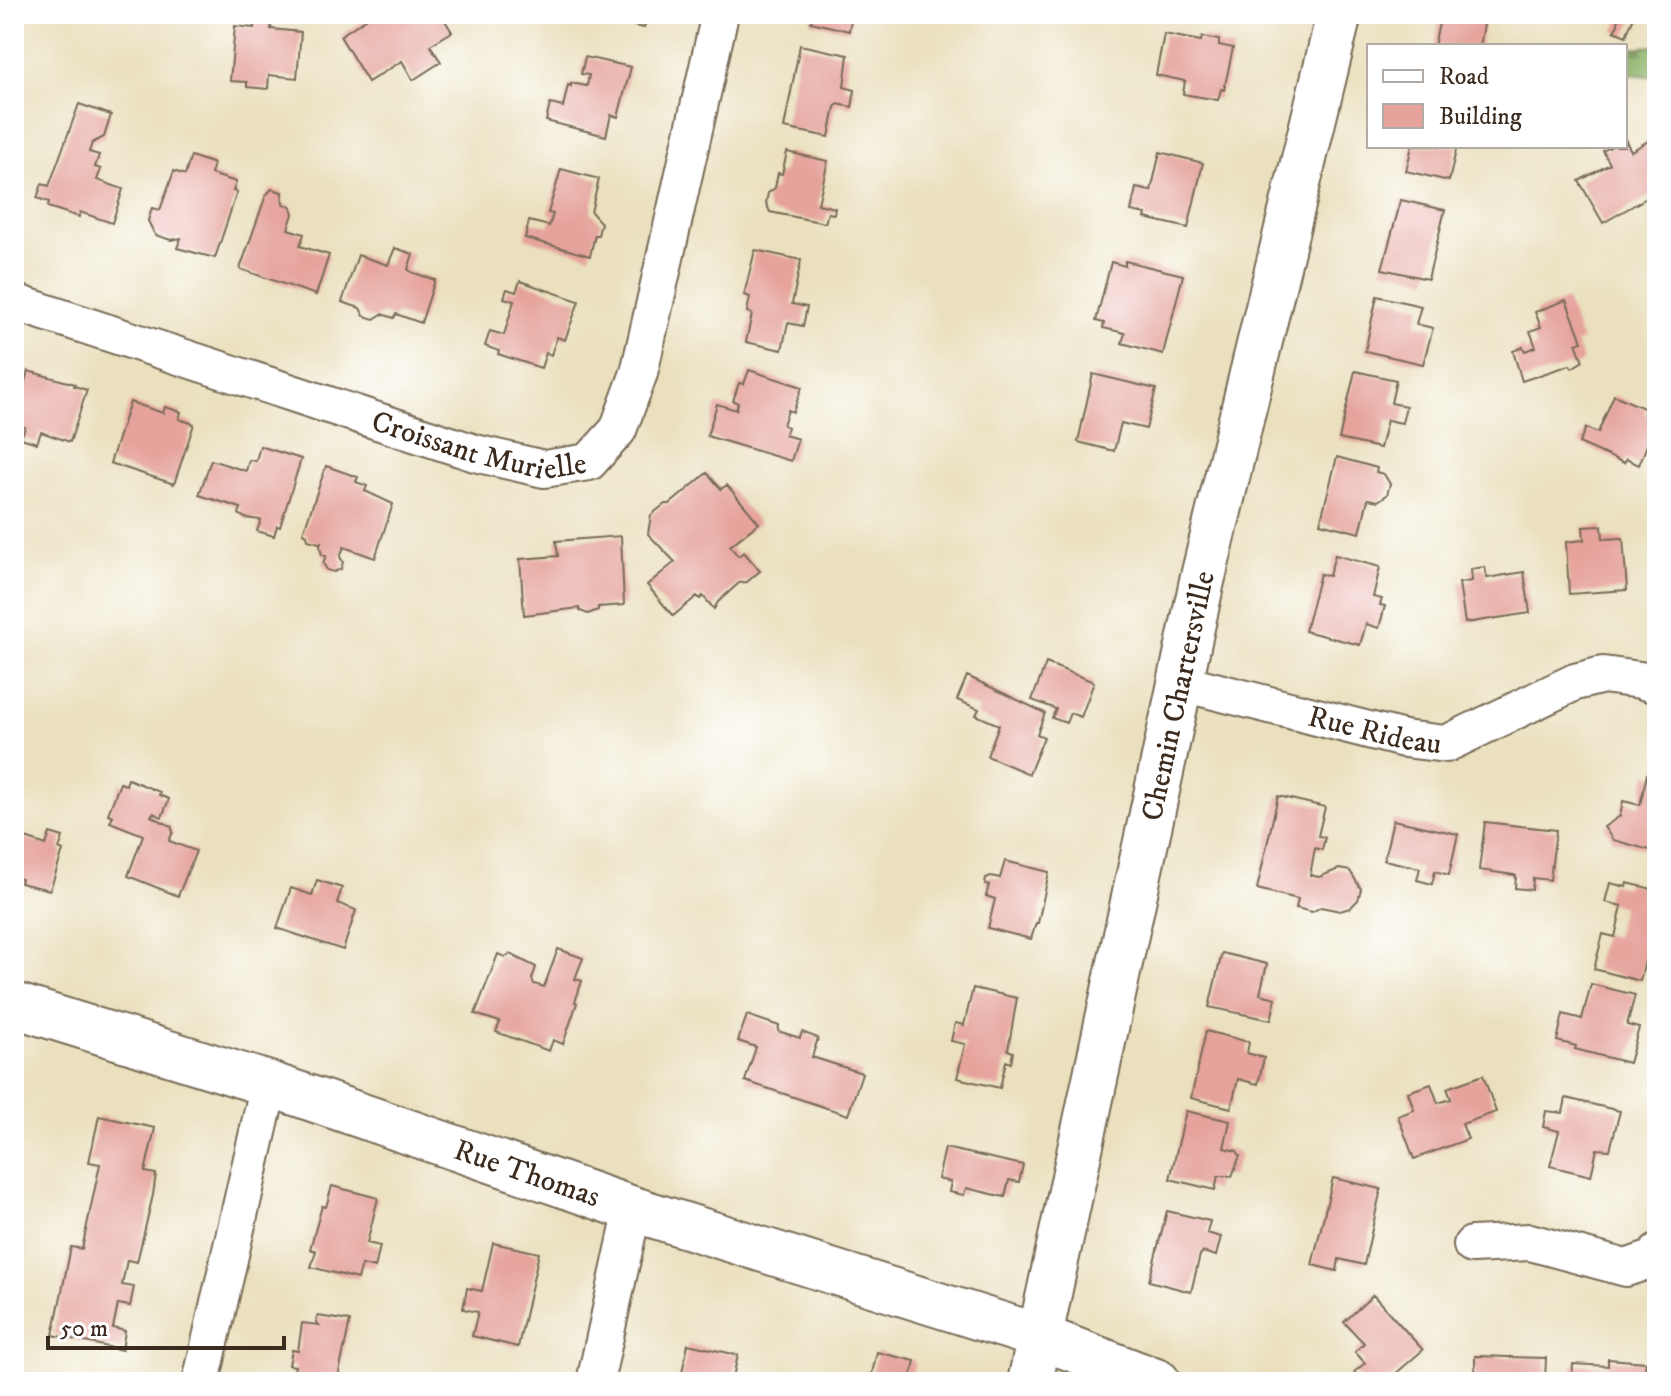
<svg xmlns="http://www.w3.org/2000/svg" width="1671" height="1396" font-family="'IM FELL DW Pica',serif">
  <defs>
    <pattern id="forest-firs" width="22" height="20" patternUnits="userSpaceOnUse" patternTransform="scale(2)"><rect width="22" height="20" fill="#8cb268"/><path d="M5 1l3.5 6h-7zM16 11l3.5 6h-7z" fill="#749155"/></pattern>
  </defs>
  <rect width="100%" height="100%" fill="#fff"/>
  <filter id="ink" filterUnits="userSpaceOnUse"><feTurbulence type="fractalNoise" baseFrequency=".0125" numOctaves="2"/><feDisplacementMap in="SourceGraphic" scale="16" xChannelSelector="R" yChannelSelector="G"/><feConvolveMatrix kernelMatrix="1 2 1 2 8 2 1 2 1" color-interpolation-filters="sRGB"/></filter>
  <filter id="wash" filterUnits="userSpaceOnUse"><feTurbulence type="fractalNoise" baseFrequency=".006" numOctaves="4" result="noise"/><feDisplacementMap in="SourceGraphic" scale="32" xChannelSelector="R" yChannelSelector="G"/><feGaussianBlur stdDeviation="1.8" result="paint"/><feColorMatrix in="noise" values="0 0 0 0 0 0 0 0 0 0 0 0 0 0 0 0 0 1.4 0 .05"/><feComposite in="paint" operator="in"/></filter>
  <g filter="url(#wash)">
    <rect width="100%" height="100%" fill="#eae0be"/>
    <path fill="url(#forest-firs)" stroke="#646e43" stroke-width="2" d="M1657,46V77L1625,73V48Z"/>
    <g id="blocks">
      <path fill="#e5a39b" d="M373,14H441L452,32L430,45L441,62L413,80L402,61L368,82L340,36Z
        M596,14H647L644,28L595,17Z
        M813,14H852L849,31L811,22Z
        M1441,14H1486L1480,46H1434Z
        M1618,14H1635L1626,36L1614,31L1618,25Z
        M255,17L272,19L271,29L301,32L297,78L269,75L268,89L247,87V82L230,81L235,26L254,28Z
        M1164,34L1201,41L1202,37L1219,40V45L1233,48L1224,90L1221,89L1218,100L1183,94L1185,81L1156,75Z
        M800,45L848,55L844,87L855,90L852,107L838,104L835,107L829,137L784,128Z
        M585,57L631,67L618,117L611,115L606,136L546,121L550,104L563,107L568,85L571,86V83L587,86L589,75L581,74Z
        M79,104L111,115L104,137L92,143L89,152L99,155L95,167L101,169L97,180L123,189L112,223L80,212L79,217L48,207L49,202L37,198L42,184L49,186Z
        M1657,136V192L1603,223L1579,181L1610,164L1603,151L1612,146H1625V139L1631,151Z
        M1412,146H1457L1449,181L1406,171Z
        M787,152L828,161L818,204L835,208L834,214L828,213L825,223L770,212L766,203L768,193L775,188L778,173L782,174Z
        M1160,152L1203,163L1188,228L1145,218L1146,214L1131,211L1136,188L1151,191Z
        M191,156L214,164L211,174L236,182L233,191L237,192L215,258L177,248L181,238L171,240L155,235L148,221L152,208L160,210L174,171L185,175Z
        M561,169L599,179L591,212L601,223L598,235H595L590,256L525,238L529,221L549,226L553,214L548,213Z
        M272,189L282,192L283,204L291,206L293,214L288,229L304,234L300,246L329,255L316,295L240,269L266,195Z
        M1401,200L1445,210L1428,279L1382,269Z
        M395,248L413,254L408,269L411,272L435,280L421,323L396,314L394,318L382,314L374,319L364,316L360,308L342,302L358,255L388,265Z
        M755,250L801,260L792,304L807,307L803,326L788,323L782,350L746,342L752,314L747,312L750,297L744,295Z
        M1125,261L1183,275L1163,354L1122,343L1125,333L1103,328L1104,323L1096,321L1111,262L1125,266Z
        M520,281L579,301L565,340L557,337L551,355L546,353L541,368L498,354L499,351L485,346L490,331L504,335L514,301L504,298L507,289L516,292Z
        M1377,296L1421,306L1416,324L1433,328L1423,364L1365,351Z
        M1566,300L1582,341L1576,343L1583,361L1572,368L1570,365L1522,381L1513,351L1523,347L1525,351L1536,347L1530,331L1541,327L1535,312Z
        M749,370L802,387L793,412L788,410L783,425L788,427L785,435L798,439L791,461L707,436L717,404L736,410L738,403L733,401L739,383L744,384Z
        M28,371L75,384L74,386L87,390L70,442L41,432L37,443L21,438L25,427L14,423V385L23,388Z
        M1355,371L1396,380L1391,403L1406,406L1402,423L1387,420L1380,448L1339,439Z
        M1093,374L1156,389L1146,429L1121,423L1114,451L1078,442Z
        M1614,395L1646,409L1644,414L1657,420L1639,465L1626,459L1624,463L1579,443L1586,428L1598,433Z
        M130,402L163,413L165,407L181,412L179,419L194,424L174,484L110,463Z
        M260,446L301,459L280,527L277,526L274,536L257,531L261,520L245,518L239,514L241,508L199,495L211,460L246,471L249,460L256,461Z
        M1337,457L1377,468L1376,472L1384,474L1390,484L1387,495L1378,501L1368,499L1360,533L1320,523Z
        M326,466L358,477L356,482L367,486L365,491L393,504L375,558L344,547L340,557L343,562L341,569L334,572L327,570L323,563L326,556L322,555L320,547L321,542L319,543L308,540L307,535L303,533Z
        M707,473L721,489L727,485L759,523L730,546L738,556L744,552L760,571L747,582L739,583L718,602L714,609L703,596L700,599L697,596L673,616L647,585L675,562L648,534L651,515L665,504H670Z
        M1602,526L1603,539L1623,538L1627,590L1569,594L1566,542L1584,540L1583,527Z
        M621,536L624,605L598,607V610L588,614L580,611L579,608L524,615L520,559L558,556L556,541Z
        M1335,555L1380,567L1373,597L1382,599L1380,605L1385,606L1379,628L1366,624L1360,645L1305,631L1320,574L1329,576Z
        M1485,567L1487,578L1524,572L1530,613L1465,623L1459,583L1472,581L1471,569Z
        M1046,663L1094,682L1081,717L1070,713L1066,723L1052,718L1056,709L1032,700Z
        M967,676L1045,713L1037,734L1044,737L1029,774L987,756L999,725L976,715L979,709L957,700Z
        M1647,774L1657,777V852L1613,840L1604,827L1620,816L1623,801L1640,805Z
        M128,779L160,792L159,795L169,799L162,817L153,813L151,816L171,826L173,832L169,841L196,851L178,896L128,876L143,835L110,822L113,816L108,814L120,783L126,785Z
        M1278,796L1325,807L1318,836L1325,837L1322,850L1315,848L1310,875L1319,877L1339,869L1350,871L1361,889L1358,900L1350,908L1340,911L1321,907L1312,912L1296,908L1298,899L1257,889Z
        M1393,820L1458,834L1449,875L1435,871L1432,884L1417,880L1420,868L1384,860Z
        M1485,822L1556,830L1550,880L1533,878L1532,890L1515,888L1516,876L1514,875L1479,870Z
        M50,833L63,837L59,849L63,851L50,890L20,883L21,879L14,877V834L46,845Z
        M1005,861L1049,872L1038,923H1036L1031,939L988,928L995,899L986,896L989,885L985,884L986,878L991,876L1000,878Z
        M317,880L342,888L337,903L356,910L343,950L277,928L291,888L312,895Z
        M1610,883L1626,887L1627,883L1657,890V952L1648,950L1640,981L1594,969L1603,934L1615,937L1622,906L1605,902Z
        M558,949L583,958L575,979L582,981L575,1002L577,1003L563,1044L553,1040L549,1051L496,1032L500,1022L475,1014L498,954L505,957L510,954L536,967L532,979L534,984L544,987Z
        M1222,953L1267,964L1260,994L1276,998L1271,1020L1209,1007Z
        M1591,984L1635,995L1627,1025L1639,1028L1629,1063L1575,1049L1576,1046L1557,1041L1563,1014L1582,1019Z
        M973,988L1017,998L1008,1050L1013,1052L1011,1063L1006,1061L1000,1088L957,1078L965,1044L951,1041L955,1023L964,1025Z
        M747,1015L779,1026L778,1031L800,1038L802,1032L818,1038L812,1057L862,1073L848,1115L745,1081L756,1047L738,1041Z
        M1206,1031L1249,1042L1247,1053L1264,1058L1258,1084L1238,1079L1231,1108L1191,1098Z
        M1483,1075L1496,1112L1462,1124L1468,1139L1414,1159L1398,1116L1414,1110L1408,1092L1431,1084L1438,1103L1451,1099L1447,1088Z
        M1566,1098L1620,1111L1610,1150L1597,1149L1591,1176L1550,1166L1559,1131L1543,1127L1546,1111L1563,1113Z
        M1186,1111L1230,1121L1224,1148L1237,1151L1240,1156L1232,1176H1218L1215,1190L1170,1179Z
        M99,1116L155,1128L145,1172L156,1174L153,1195L137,1262L127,1260L122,1285L134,1287L130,1306L118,1304L113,1328L125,1331L122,1350L53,1335L71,1247L82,1249L100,1164L89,1162Z
        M945,1148L1023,1165L1019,1182L1009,1180L1005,1197L966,1188L964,1195L949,1192L951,1182L938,1179Z
        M1333,1178L1381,1189L1364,1265L1339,1259L1337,1271L1312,1265Z
        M332,1186L378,1198L367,1243L380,1246L375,1268L362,1265L358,1279L311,1267L316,1251L310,1249L322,1206L326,1207Z
        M1167,1211L1210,1221L1207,1233L1221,1237L1216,1256L1203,1252L1200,1255L1191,1292L1149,1281Z
        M493,1243L539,1253L518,1347L472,1336L478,1312L463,1309L467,1288L482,1291Z
        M1373,1295L1423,1350L1386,1382L1379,1380L1363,1382L1354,1372L1365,1363L1355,1352L1364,1343L1344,1322Z
        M318,1316L350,1321L337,1382H292L295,1366L289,1365L292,1350L298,1351L302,1323L319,1325L316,1322Z
        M688,1344L738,1355L732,1382H680Z
        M877,1352L915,1361L910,1382H870Z
        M1475,1356L1546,1358L1545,1382H1475Z
        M1608,1359L1646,1362L1645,1369L1657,1370V1382H1572L1573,1364L1608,1366Z
        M463,1374L490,1381V1382H462Z"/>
    </g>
  </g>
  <g filter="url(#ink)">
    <use href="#blocks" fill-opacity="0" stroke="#786a56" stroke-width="2"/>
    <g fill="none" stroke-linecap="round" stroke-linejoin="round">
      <g stroke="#786a56" stroke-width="40">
        <g id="minor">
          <path id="s1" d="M14,302L475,453L544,469L589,462L618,430L639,373L720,14"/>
          <path id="s2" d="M1179,682L1404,739L1446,744L1575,682L1603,675L1640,680L1657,685"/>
          <path d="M1472,1245L1530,1242L1626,1268L1655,1258L1657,1253"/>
          <path d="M201,1382L269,1084"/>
          <path d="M595,1382L633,1209"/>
        </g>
      </g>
      <g stroke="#786a56" stroke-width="48">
        <g id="tertiary">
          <path id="s3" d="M14,1005L269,1084L633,1209L1041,1337L1158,1382"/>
          <path id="s4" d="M1030,1382L1202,581L1339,14"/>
        </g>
      </g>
      <use href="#minor" stroke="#fff" stroke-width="36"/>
      <use href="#tertiary" stroke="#fff" stroke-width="44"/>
    </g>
  </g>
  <g text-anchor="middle" stroke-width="6" stroke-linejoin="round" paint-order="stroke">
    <g font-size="30" fill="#3b2a1e" stroke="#fff">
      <text dy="10" stroke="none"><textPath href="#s1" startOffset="488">Croissant Murielle</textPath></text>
      <text dy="10" stroke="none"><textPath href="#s4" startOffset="702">Chemin Chartersville</textPath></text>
      <text dy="10" stroke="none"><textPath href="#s2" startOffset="202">Rue Rideau</textPath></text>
      <text dy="10" stroke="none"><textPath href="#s3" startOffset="540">Rue Thomas</textPath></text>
    </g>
  </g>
  <rect width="1671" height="1396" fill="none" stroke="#fff" stroke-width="48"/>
  <rect x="1367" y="44" width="260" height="104" fill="#ffffff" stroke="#b1aaa5" stroke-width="2"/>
  <rect x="1383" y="70" width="40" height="12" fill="#ffffff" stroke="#b1aaa5" stroke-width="2"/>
  <text x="1439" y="84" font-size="24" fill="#3b2a1e">Road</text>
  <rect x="1383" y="104" width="40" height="24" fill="#e5a39b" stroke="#b1aaa5" stroke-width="2"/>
  <text x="1439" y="124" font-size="24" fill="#3b2a1e">Building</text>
  <path d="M48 1336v12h236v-12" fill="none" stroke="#3b2a1e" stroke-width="4"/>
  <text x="60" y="1336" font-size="24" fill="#3b2a1e" stroke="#ffffff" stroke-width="6" paint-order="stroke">50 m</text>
</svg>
